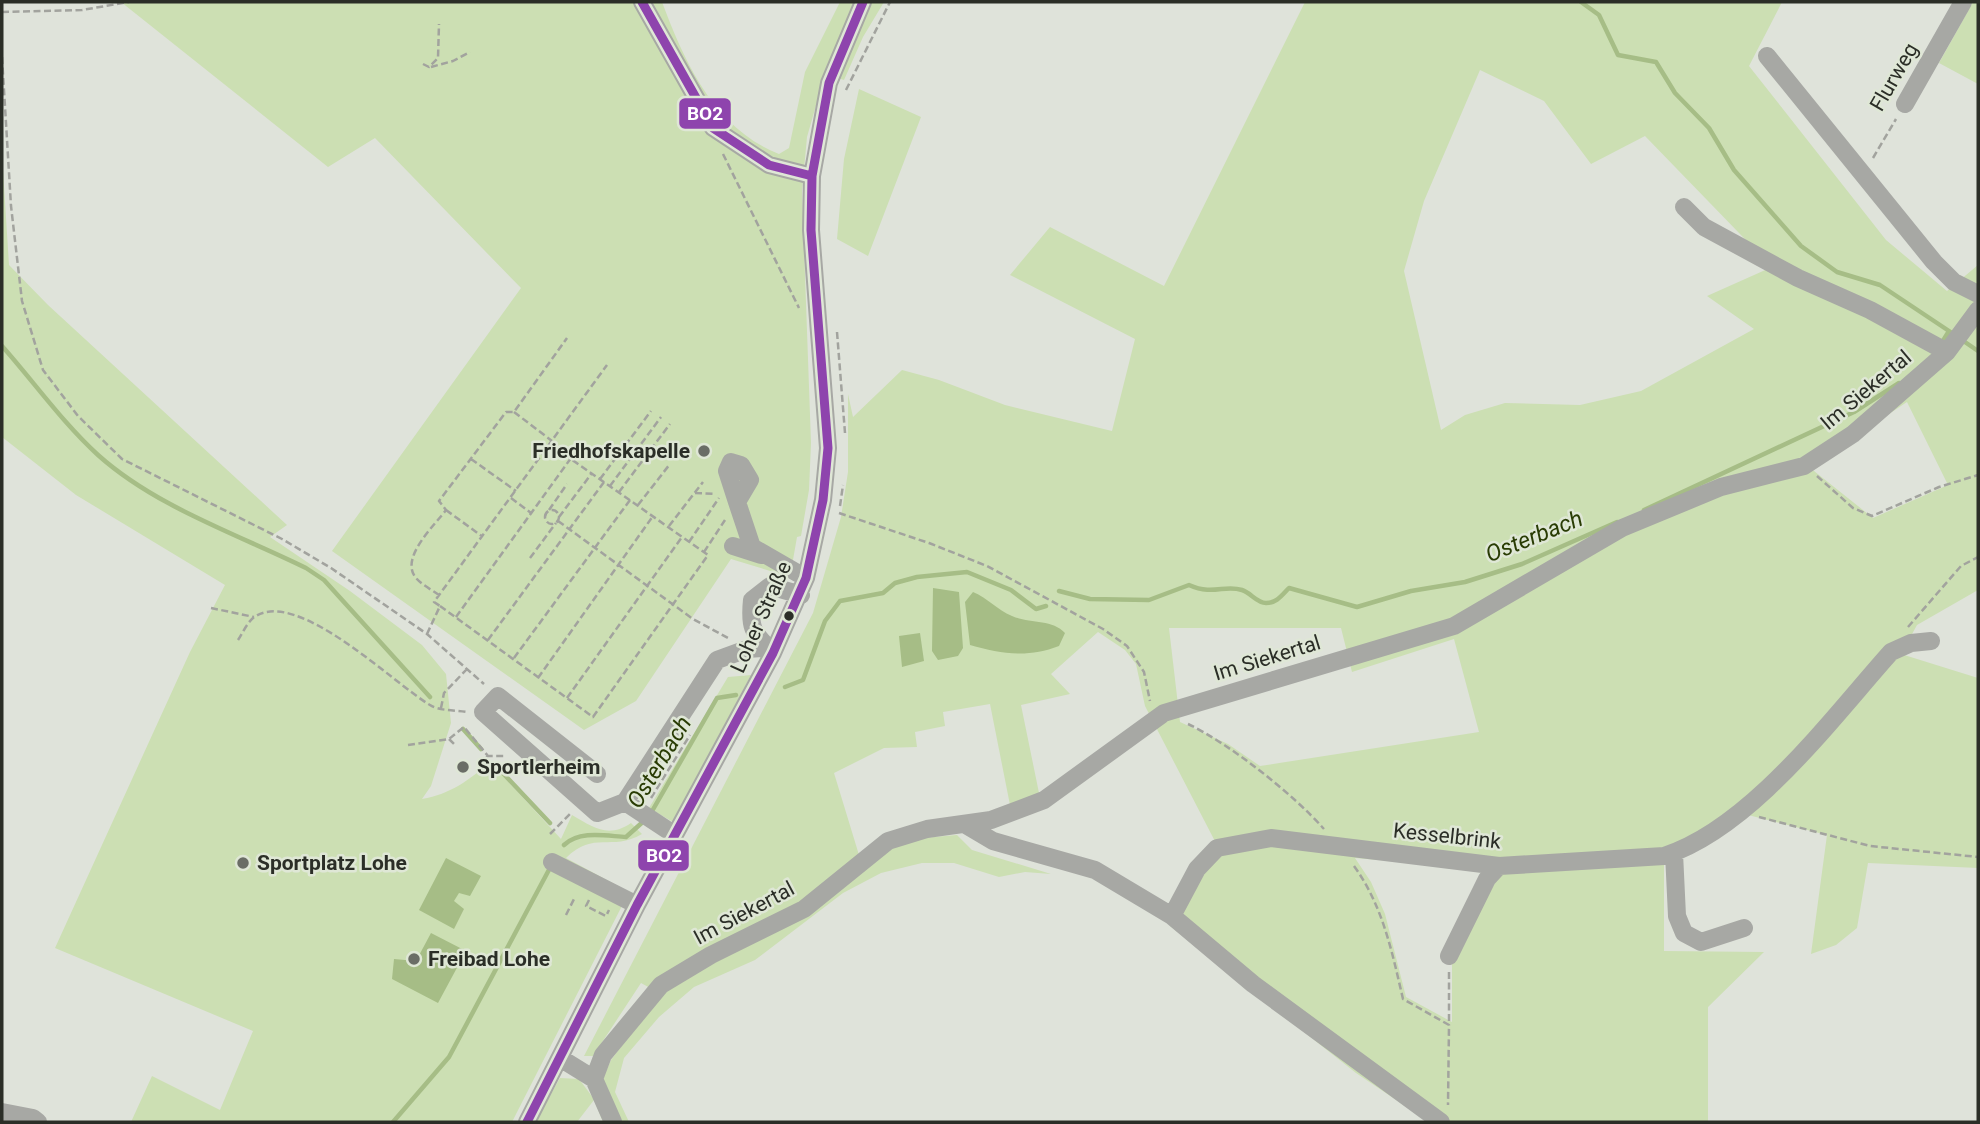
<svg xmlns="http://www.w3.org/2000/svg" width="1980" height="1124" font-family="Roboto,sans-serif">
  <rect width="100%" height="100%" fill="#dfe3da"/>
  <path fill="#ccdfb3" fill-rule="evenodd" d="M121,2H634L642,10L652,2H662C685,63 714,128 779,154L789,148L805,72L840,2H884L863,37L844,80L825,74L807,137L802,191L811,443L809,490L801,536L797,537L790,577L731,559L636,701L584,730L332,551L521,288L375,138L328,167Z
    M1305,2H1782L1749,66L1886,240L1947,291L1978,265V590L1917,625L1901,654L1978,678V868L1868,863L1857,928L1836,945L1811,954L1827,835L1740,813L1664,861V951L1764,952L1708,1007V1122H1429L1356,1073L1170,926L1200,870L1219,849L1145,706L1136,664L1125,650L1098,632L1051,674L1070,694L1021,705L1039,793L1010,805L990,704L943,712L945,726L915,732L917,747L884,748L834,773L859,855L923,838L957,835L972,850L1051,874L1025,872L999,877L954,863H922L881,873L843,893L755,960L694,987L659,1017L624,1058L615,1092L629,1122H603L594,1100L577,1122H535L560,1078L579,1079L594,1099L611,1060L661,994L641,983L593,1056H584L813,613L841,517L848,472V394L853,417L902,370L939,380L1005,405L1112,431L1135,339L1010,275L1050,227L1164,286ZM1480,70L1544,101L1591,164L1645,136L1772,267L1707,296L1754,329L1641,391L1580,405L1505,403L1465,415L1441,430L1404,271L1424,201ZM1907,402L1948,485L1873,518L1809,467ZM1169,628H1341L1352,672L1454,639L1479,732L1260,766L1228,744L1180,722ZM1355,858L1502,870L1452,960V1022L1406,997L1385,914L1371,882Z
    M1973,2H1978V84L1939,63Z
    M859,89L921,117L868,256L837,239L844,159Z
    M2,154L9,265L48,305L287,525L270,537L350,591L422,645L446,674L451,723L431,786L422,799C451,794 469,780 490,762L561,839L572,815C593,827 608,839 631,823L642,834C611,852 594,830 566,858L629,892L512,1122H131L152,1076L220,1110L253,1031L55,948L190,652L225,585L76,495L2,437Z
    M751,675L673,822L649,808L728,677Z"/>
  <path fill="#a6bd86" d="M933,588L959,592L963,648L958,656L938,660L932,651Z
    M973,592C988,598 997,610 1012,616C1029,624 1052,619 1065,633L1059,646C1028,658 1001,654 970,645L965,602Z
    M920,633L924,661L902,667L899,636Z
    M446,858L481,876L470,896L459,893L454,901L464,909L454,929L419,910Z
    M431,933L466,951L438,1003L392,979L394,959L416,961Z"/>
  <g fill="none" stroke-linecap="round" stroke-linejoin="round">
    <path stroke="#a6bd86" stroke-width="4.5" d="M1581,2L1599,15L1618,55L1656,62L1675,93L1709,128L1734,170L1801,246L1837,272L1880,285L1949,331
      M1962,340L1978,351
      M1941,344L1949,331L1955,335
      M2,346C34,382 62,422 98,455C156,507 237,534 306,568L324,580L430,697
      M1644,510L1854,412L1899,383
      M1059,591L1090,599L1149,600L1189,585C1214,596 1224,584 1242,590C1251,593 1257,603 1266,603C1277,603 1282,595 1289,588L1357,607L1411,591L1465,582L1522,564L1617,522
      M785,687L803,680L825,621L840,601L883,593L895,583L917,577L967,572L1011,590L1036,609L1046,606
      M463,729L481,749
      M500,770L550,823
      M651,813L717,698L736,695
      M564,845C580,830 606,836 626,837L645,820
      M393,1122L449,1057L551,866"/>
    <path stroke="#a2a39e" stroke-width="2.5" stroke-dasharray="7 3.5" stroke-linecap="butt" d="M2,12L82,10L129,2
      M2,57L11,206L22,301L43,370L78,416L122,459L282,539L331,568L427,634L484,684
      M423,64L429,67L438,58L439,24
      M431,67L453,61L470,52
      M846,90L890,2
      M723,154L799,308
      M1873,158L1896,119
      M837,332L845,433
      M514,412L552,441
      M471,459L516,491
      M1817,476L1853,508L1872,516L1939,487L1978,475
      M600,479L651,411
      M610,486L661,417
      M619,492L670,424
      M695,493L716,494
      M511,498L531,513
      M638,505L670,464
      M840,506L843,485
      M446,510L483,537
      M549,510L567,484
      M545 517a7 7 0 1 1 14 0a7 7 0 1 1-14 0Z
      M839,513L929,543L987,566L1103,629L1127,646L1144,672L1150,701
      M559,517L592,473
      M558,521L693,619L728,638
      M669,526L703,482
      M689,542L719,498
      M704,552L725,520
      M530,558L556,523
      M439,595C432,590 422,585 416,578C399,558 435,525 446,510L439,501L506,412H514L567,338
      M440,606L593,717L708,555L551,445
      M211,608L254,617
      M456,617L571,458
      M1908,627L1961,566L1978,557
      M427,634L440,606L434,602L607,365
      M238,640C242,634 247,623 253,618C295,585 394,684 430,705C439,711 455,710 467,712
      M488,640L604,482
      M514,658L630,500
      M538,678L653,516
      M567,698L682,537
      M441,708L444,693L467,669
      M1188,724C1230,744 1293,794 1324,829
      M449,739L455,745
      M408,745L449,739L464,727L488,756
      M478,764L488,756H506
      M651,798L690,735
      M1759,817L1870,846L1978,857
      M550,834L572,812
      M1354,866C1383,906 1392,952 1403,999L1449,1025L1448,1105
      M589,900L586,906L606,916L609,910
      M566,915L574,899
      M1449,972V1025"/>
    <path stroke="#a7a8a4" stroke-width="18" d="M642,2L713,128L769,165L812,176
      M1767,56L1934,262L1954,282L1978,294
      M1905,104L1963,2
      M1684,207L1704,227L1798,278L1870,310L1947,352
      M737,502L727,471L731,462L741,465L750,480L737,502L752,547L806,578
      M733,546L761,555
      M772,652C753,632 749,629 752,600L770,586L801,595
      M597,774L498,696L483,712L597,813L625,802
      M966,825L993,841L1095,870L1172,916L1253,984L1441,1122
      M675,835L625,802L717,660L747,649L762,648L773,653
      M1674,853L1677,916L1684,933L1701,942L1744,928
      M552,862L637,905
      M1172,916L1197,869L1217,848L1271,838L1499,866L1664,856C1751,828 1831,719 1891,652L1911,643L1931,641
      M1449,956L1487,879L1499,866
      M560,1058L594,1079L613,1122
      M594,1079L603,1055L661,985L711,955L804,909L888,841L927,829L991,820L1044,800L1164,713L1454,626L1622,528L1721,487L1804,466L1853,434L1947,352L1978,310
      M2,1112L33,1118L38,1122
      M527,1122L637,905L773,653L806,578L823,500L828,448L811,230L812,176L829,83L863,2"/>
    <g stroke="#dfe7d6" stroke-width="14">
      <path id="bus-1" d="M642,2L713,128L769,165L812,176
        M527,1122L637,905L773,653L806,578L823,500L828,448L811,230L812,176L829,83L863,2"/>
    </g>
    <use href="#bus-1" stroke="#8e44ad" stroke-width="9"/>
  </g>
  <g fill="#6a6d66" stroke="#dfe7d6" stroke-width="2.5">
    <circle cx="704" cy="451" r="7"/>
    <circle cx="463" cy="767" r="7"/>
    <circle cx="243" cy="863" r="7"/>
    <circle cx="414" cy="959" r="7"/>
  </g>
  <circle fill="#2b2e27" stroke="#dfe7d6" stroke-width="2.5" cx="789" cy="616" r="6"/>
  <g text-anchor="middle" stroke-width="5" stroke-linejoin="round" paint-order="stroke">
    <g font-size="21" fill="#2b2e27" stroke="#dfe7d6">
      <text transform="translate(1894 77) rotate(-60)" y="7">Flurweg</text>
      <text transform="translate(1866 390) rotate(-40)" y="7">Im Siekertal</text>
      <text transform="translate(761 617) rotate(-66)" y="7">Loher Straße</text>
      <text transform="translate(1267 658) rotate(-17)" y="7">Im Siekertal</text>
      <text transform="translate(1447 836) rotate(6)" y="7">Kesselbrink</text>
      <text transform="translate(744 913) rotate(-28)" y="7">Im Siekertal</text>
    </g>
    <g font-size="21" font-weight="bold" fill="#2b2e27" stroke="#dfe7d6" text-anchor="start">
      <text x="690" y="458" text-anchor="end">Friedhofskapelle</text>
      <text x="477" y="774">Sportlerheim</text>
      <text x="257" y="870">Sportplatz Lohe</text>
      <text x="428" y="966">Freibad Lohe</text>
    </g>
    <g font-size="23" font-style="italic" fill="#293c04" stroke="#dfe7d6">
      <text transform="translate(1534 536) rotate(-22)" y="8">Osterbach</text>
      <text transform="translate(659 762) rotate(-59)" y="8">Osterbach</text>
    </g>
  </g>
  <g stroke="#dfe7d6" stroke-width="2.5">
    <rect x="678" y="97" width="54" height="33" rx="7" fill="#8e44ad"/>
    <rect x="637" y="839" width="53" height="33" rx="7" fill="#8e44ad"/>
  </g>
  <g font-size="19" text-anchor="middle" font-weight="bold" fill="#fff">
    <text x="705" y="120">BO2</text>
    <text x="664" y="862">BO2</text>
  </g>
  <rect width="1980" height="1124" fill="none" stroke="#2b2e27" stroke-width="7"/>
</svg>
